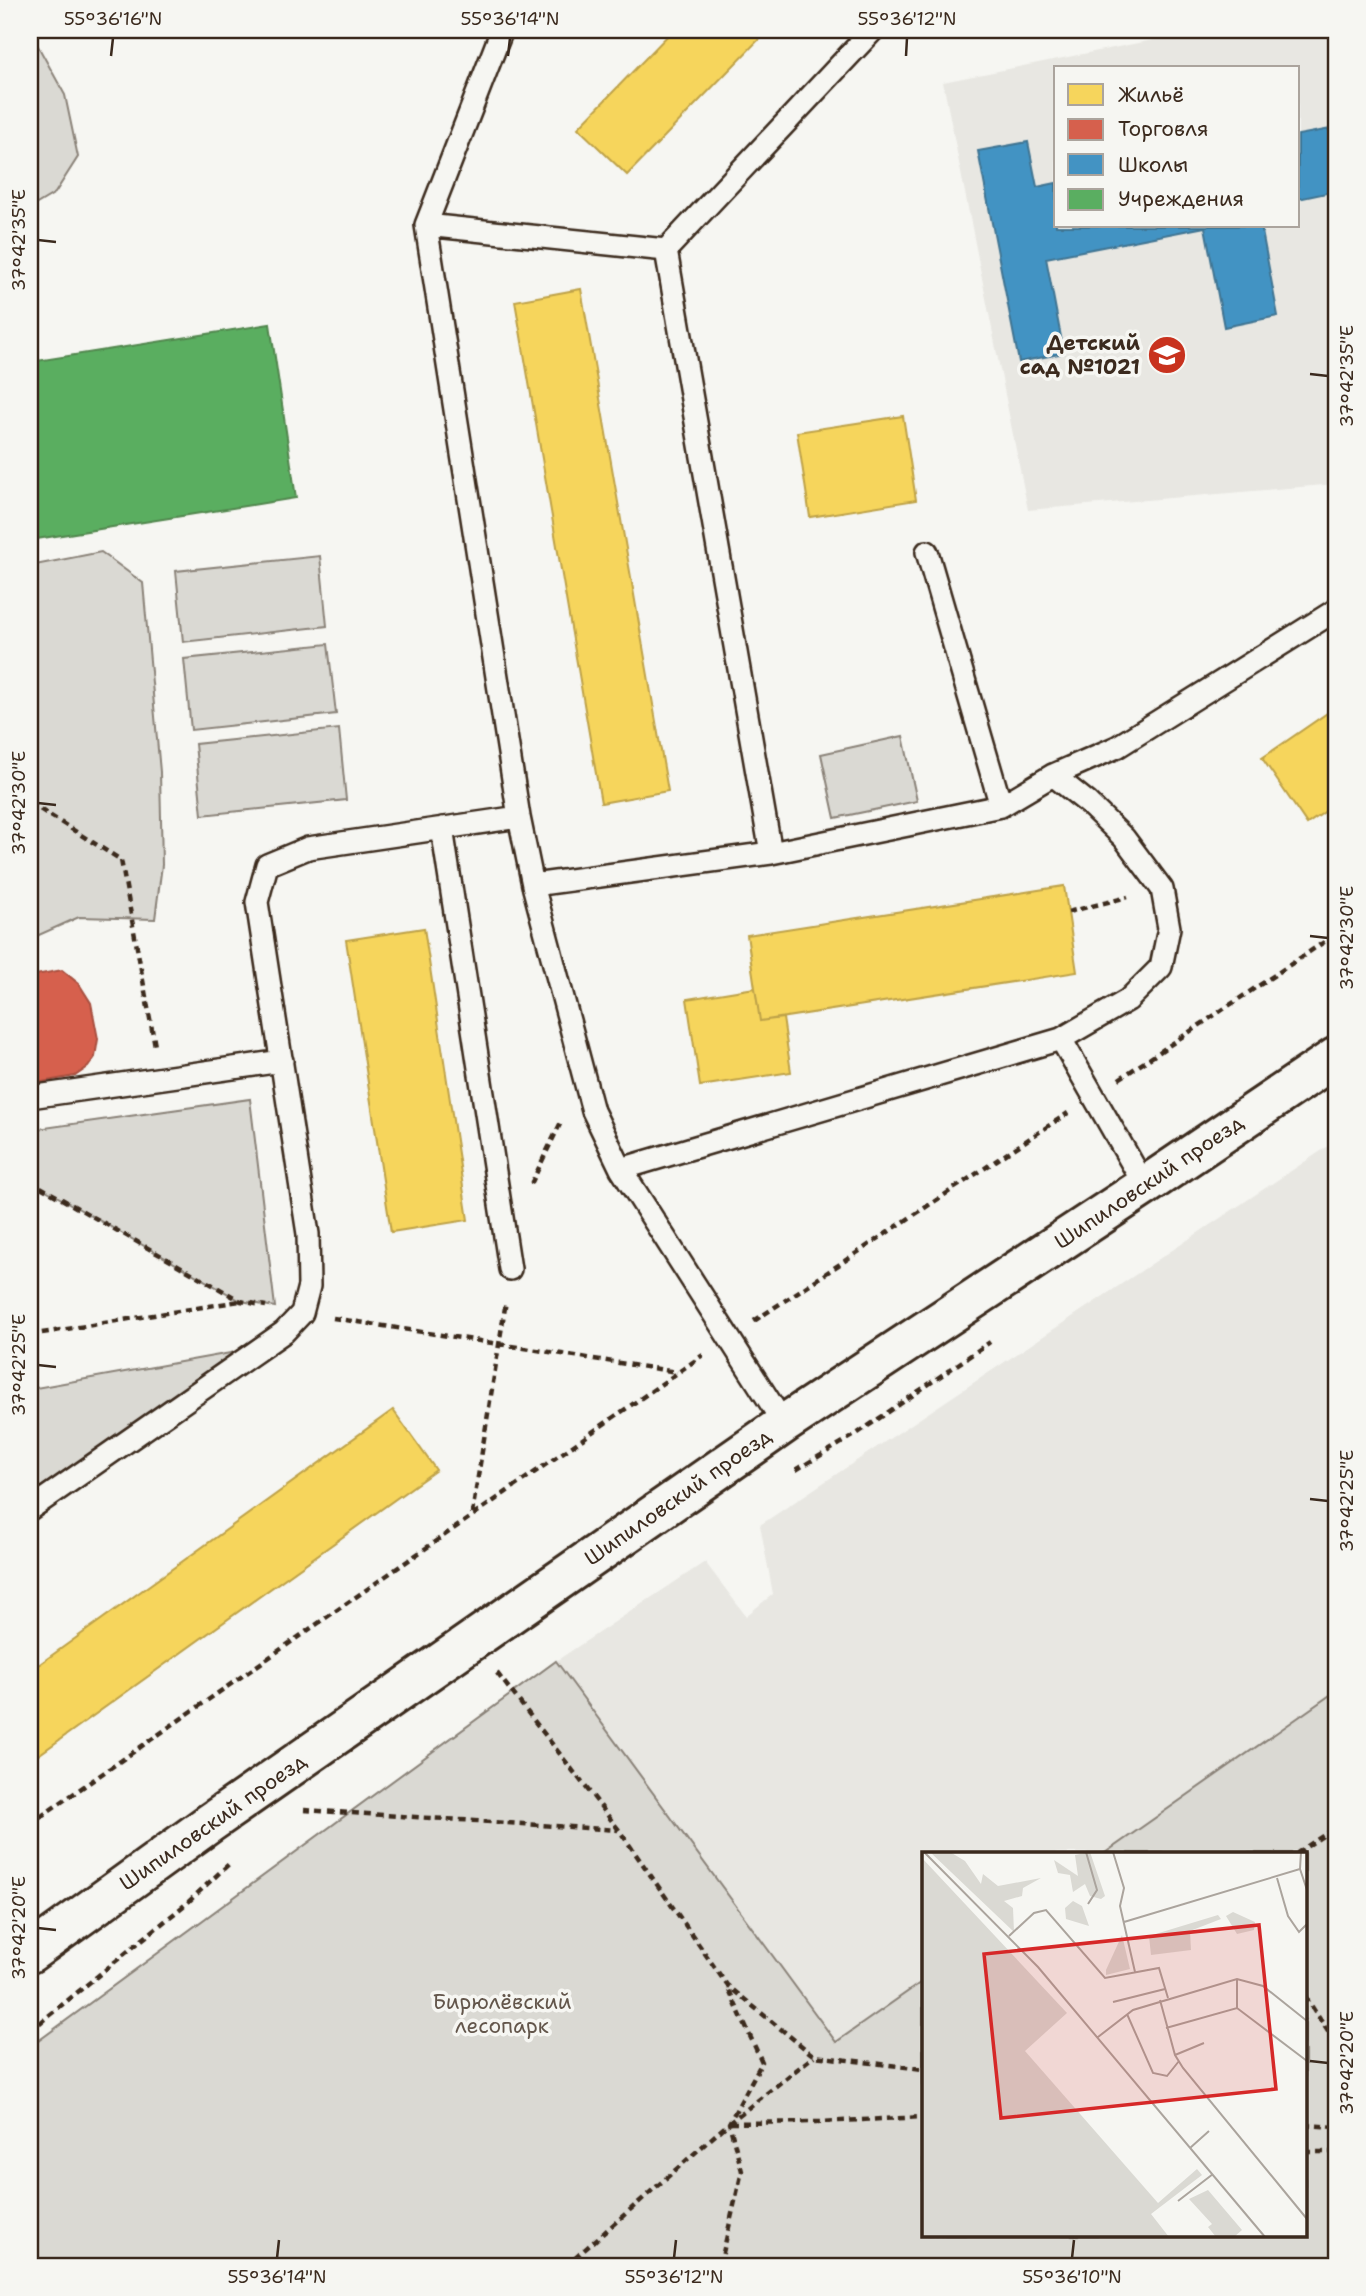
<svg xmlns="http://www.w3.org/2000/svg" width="1366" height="2296" font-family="'Shantell Sans',sans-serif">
  <rect width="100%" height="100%" fill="#f6f6f2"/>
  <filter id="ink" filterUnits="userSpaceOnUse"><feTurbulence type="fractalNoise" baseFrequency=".0143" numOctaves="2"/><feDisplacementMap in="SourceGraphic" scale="14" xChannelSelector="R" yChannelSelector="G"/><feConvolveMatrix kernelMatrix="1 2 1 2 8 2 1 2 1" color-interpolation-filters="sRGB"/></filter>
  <g filter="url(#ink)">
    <path fill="#e8e7e2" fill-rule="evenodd" d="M1203,30H1336V484L1028,510L943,82ZM1056,68H1298V226H1056Z
      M1336,1141V1691L1105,1853H923V1981L837,2042L556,1661L705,1562L746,1616L773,1594L760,1525Z"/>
    <path fill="#dad9d3" stroke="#8a8278" stroke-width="2" d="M30,44L38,46L65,95L78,157L55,193L30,208Z
      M101,552L143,583L160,772L162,865L155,919L79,917L30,939V566Z
      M320,556L327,626L183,642L176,571Z
      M328,644L336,714L191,730L184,659Z
      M339,729L346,800L202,815L195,744Z
      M903,736L917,801L835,818L821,754Z
      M250,1099L275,1307L241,1301L30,1181V1130Z
      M236,1352L30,1495V1389Z
      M556,1661L836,2042L923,1981V2235H1305V1853H1105L1336,1691V2266H30V2047Z"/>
    <path fill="#f6d55c" stroke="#bea249" stroke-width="2" d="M673,30H768L627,175L578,128Z
      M581,289L668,791L601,803L515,301Z
      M903,416L916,500L810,517L797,432Z
      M1336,707V804L1307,824L1262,758Z
      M1064,886L1077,972L760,1021L747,935Z
      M424,928L468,1220L391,1232L346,940Z
      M755,988L760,1021L783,1018L791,1072L700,1086L687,999Z
      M393,1410L436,1470L30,1761V1671Z"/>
    <path fill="#d6604d" stroke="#a8503f" stroke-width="2" d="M62,970L79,984L91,1003L98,1039L95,1057L88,1067L75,1076L30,1084V976Z"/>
    <path fill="#4393c3" stroke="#417492" stroke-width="2" d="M1336,128V191L1298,199V135Z
      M1028,142L1037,187L1056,183V226H1261L1278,316L1224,327L1205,227L1046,258L1064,353L1019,362L978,151Z"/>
    <path fill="#5aae61" stroke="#51864d" stroke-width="2" d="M270,324L296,498L30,540V362Z"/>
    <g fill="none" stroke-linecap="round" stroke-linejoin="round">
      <g stroke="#3b2a1e" stroke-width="26">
        <path id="service" d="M502,30L426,225L519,817L533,885L593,1111L621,1169L784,1424
          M426,225L666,250
          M927,552L1001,806
          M442,828L510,1269
          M771,853L666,250L873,30
          M533,885L771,853L1001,806L1053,775L1117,747L1336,610
          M1061,1039L1145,1186
          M30,1097L282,1061
          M621,1169L1061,1039L1128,1000L1161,967L1169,928L1162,889L1124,838L1088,803L1053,775
          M30,1509L284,1332L302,1313L309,1286L308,1234L257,902L267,865L308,848L519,817"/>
      </g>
      <g stroke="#3b2a1e" stroke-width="44">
        <path id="secondary" d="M30,1953L210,1823L784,1424L1145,1186L1336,1057"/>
      </g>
      <path stroke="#3b2a1e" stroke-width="4.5" stroke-dasharray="7 5" stroke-linecap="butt" d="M30,803L121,860L155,1046
        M1068,912L1128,897
        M1119,1079L1336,934
        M30,1181L241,1301L266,1306
        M531,1184L562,1120
        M333,1318L677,1372
        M754,1321L1068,1113
        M30,1335L240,1301
        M796,1470L855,1435L990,1342
        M472,1514L506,1301
        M497,1673L619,1830L727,1985L814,2056L923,2069
        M304,1810L618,1830
        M30,1824L703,1355
        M1297,1853L1336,1827
        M1305,1996L1336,2044
        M30,2031L186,1904L231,1862
        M730,2123L820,2122L923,2117
        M1305,2125L1336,2127
        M1305,2152H1336
        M566,2266L729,2123L814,2056
        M722,2266V2257L742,2171L729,2123L762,2062L727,1986"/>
      <use href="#service" stroke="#f6f6f2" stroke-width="21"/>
      <use href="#secondary" stroke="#f6f6f2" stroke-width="38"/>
    </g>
  </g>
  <path fill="none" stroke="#3b2a1e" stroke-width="2.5" d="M111,56L113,38M508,56L510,38M906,56L907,38M38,240L56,242M1310,374L1328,376M38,803L56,805M1310,936L1328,938M38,1365L56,1367M1310,1499L1328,1501M38,1928L56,1930M1310,2061L1328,2063M277,2258L279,2240M674,2258L676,2240M1072,2258L1074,2240"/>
  <defs>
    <g id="school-disc" transform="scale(2.0125)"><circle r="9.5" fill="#c8321e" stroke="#f6f6f2"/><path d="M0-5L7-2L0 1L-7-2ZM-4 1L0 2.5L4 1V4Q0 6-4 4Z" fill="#fff"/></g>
  </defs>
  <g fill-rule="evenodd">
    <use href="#school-disc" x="1167" y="355"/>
  </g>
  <g text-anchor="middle" stroke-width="7" stroke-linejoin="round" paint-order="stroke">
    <g font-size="21" font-weight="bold" fill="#3b2a1e" stroke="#f6f6f2" text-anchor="end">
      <text x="1140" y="350">Детский<tspan x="1140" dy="24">сад №1021</tspan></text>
    </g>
    <g font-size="21" fill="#3b2a1e" stroke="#f6f6f2">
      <text transform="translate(1149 1182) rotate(-34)" y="7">Шипиловский проезд</text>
      <text transform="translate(678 1497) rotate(-35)" y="7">Шипиловский проезд</text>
      <text transform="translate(213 1822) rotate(-35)" y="7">Шипиловский проезд</text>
    </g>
    <g font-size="21" fill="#63564b" stroke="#f6f6f2">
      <text x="502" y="2009">Бирюлёвский<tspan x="502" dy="24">лесопарк</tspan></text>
    </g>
  </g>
  <g transform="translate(922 1852)">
    <rect width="385" height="385" fill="#f6f6f2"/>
    <path d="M8,0H28L43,9L59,32L61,22L76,34L119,26L101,36L100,44L82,49L91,56L92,80ZM168,0L183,44L179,47L168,44L163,32L151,40L148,23L136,21L132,8L156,24L153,3ZM0,6L145,161L103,199L236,351L275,317L280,323L229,362L247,385H0ZM151,49L160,54L167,74L144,67L143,56ZM311,60L333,70L332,78L315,82L304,64ZM296,63L299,67L268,79L269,98L229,103L227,84ZM200,83L208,117L184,123V118ZM286,338L320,378L312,385H294L286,375L290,372L267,347Z" fill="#dad9d3"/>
    <path fill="none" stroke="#aba49d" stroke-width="2" d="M2,0L116,115L343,385M164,0L175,38L166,52M191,0L202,36L198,54L213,120M378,17L385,38M355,26L366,64L377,80L385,72M202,70L378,17L379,0M87,84L112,61L124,58L183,126L237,116L246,146M315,127V156M238,148L253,203L261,216L385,367M191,150L243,137M205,162L231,221L245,224L257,209M244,176L315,156L385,209M176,185L211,158L315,127L341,134L385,169M253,203L282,191M268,296L287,279M256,349L291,322"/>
    <path fill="#d62828" fill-opacity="0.15" stroke="#d62828" stroke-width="3.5" d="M337,73L354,237L79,266L62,102Z"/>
    <rect width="385" height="385" fill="none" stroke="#3b2a1e" stroke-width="3.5"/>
  </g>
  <rect width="1366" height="2296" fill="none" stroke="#f6f6f2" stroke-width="77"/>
  <rect x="1054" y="66" width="245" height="161" fill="#f6f6f2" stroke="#aba49d" stroke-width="2"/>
  <rect x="1068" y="84" width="35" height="21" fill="#f6d55c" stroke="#aba49d" stroke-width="2"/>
  <text x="1118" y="102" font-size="21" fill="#3b2a1e">Жильё</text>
  <rect x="1068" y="119" width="35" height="21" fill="#d6604d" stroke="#aba49d" stroke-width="2"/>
  <text x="1118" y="136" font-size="21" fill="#3b2a1e">Торговля</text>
  <rect x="1068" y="154" width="35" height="21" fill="#4393c3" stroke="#aba49d" stroke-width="2"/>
  <text x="1118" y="172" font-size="21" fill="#3b2a1e">Школы</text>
  <rect x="1068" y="189" width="35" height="21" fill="#5aae61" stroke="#aba49d" stroke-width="2"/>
  <text x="1118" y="206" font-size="21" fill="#3b2a1e">Учреждения</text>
  <rect x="38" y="38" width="1290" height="2220" fill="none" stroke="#3b2a1e" stroke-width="2.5"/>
  <g font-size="18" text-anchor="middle" fill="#3b2a1e">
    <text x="113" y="25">55°36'16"N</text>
    <text x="510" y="25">55°36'14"N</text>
    <text x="907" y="25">55°36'12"N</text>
    <text transform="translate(19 240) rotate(-90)" y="6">37°42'35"E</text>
    <text transform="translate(1347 376) rotate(-90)" y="6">37°42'35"E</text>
    <text transform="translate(19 803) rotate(-90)" y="6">37°42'30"E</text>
    <text transform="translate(1347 938) rotate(-90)" y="6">37°42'30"E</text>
    <text transform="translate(19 1365) rotate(-90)" y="6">37°42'25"E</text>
    <text transform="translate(1347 1501) rotate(-90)" y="6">37°42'25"E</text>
    <text transform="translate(19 1928) rotate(-90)" y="6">37°42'20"E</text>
    <text transform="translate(1347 2063) rotate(-90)" y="6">37°42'20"E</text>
    <text x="277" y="2283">55°36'14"N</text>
    <text x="674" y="2283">55°36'12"N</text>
    <text x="1072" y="2283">55°36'10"N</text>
  </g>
</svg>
